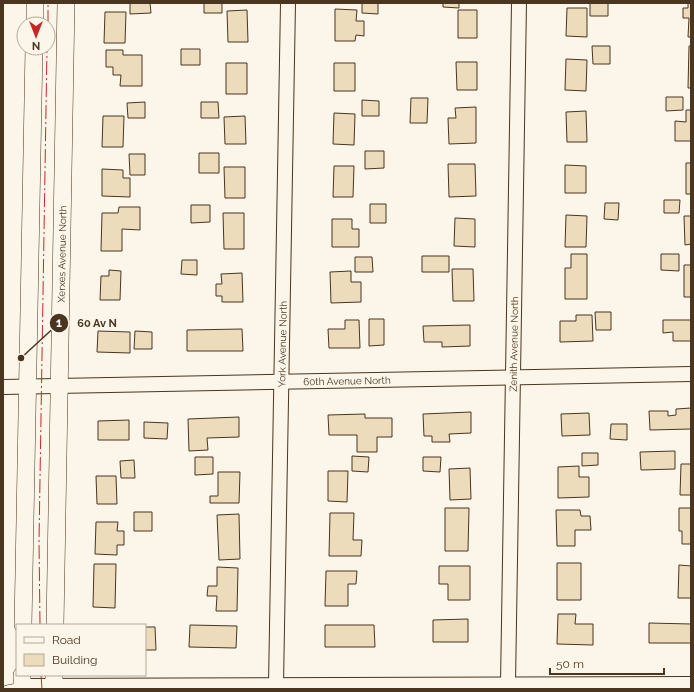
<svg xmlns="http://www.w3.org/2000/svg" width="694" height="692" font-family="Raleway,sans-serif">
  <rect width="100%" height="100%" fill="#fbf6e9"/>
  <path fill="#ecdcbc" stroke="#4a3520" d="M130,3H150L151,13L130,14Z
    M204,3H222V13H204Z
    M362,3H378V14L362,13Z
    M443,3H459V8L443,7Z
    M590,3H608V16H590Z
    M688,3H691V37H688L689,18H683V8H688Z
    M567,8H587V37L566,36Z
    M335,9L357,10L356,21H364V36L356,35L355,41H335Z
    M247,10L248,42H228L227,11Z
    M458,10H477V38H458Z
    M105,12H126L125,43H104Z
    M592,46H610V64H593Z
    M689,46H691V88H688Z
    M181,49H200V65H181Z
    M106,50H123V55H142V86H120L121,75H113V67H106Z
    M566,59L587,60L586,91L565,90Z
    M456,62H477V90H457Z
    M226,63H247V94H226Z
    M334,63H355V91H334Z
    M666,97H683V110L666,111Z
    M411,98H428L427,123H410Z
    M362,100L379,101V116H362Z
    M145,102V118H128L127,103Z
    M201,102H218L219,118H201Z
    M476,107V143L449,144L448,118H456L455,108Z
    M686,110H691V141H675V121L686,122Z
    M586,111L587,142H567L566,112Z
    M334,113L355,114L354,145L333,144Z
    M103,116H124L123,147H102Z
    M245,116L246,144H225L224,117Z
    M365,151H384V168L365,169Z
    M199,153H219V173H199Z
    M129,154H145V175H130Z
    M686,163H691V194H686Z
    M448,164H475L476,196L449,197Z
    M565,165L586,166V193H565Z
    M334,166H354L353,197H333Z
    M224,167H245V198H225Z
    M102,169L123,170V178H130V197L102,196Z
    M664,200H680L679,213H664Z
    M605,203H619L618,220L604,219Z
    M370,204H386V223H370Z
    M191,205H210V222L191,223Z
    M119,207H140V230L122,229V251H101L102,213H118Z
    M223,213H244V249H224Z
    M566,215L587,216L586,247H565Z
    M684,216H691V244L685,245Z
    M455,218L475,219V247L454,246Z
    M332,219H352V229H359V247H332Z
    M571,254H587V299H565V268H571Z
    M661,254H679V271L661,270Z
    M422,256H449V272H422Z
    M355,257H372L373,272H355Z
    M182,260H197V275L181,274Z
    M684,265H691V297H684Z
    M452,269H473L474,301H453Z
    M109,270L121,271L120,300H100L101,276H109Z
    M351,271V282H361V302L331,303L330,272Z
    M242,273L243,302H222V296H216V284H222L221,274Z
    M595,312H611V330H596Z
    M576,315H592L593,341L560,342V321H576Z
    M369,319H384V345L369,346Z
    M345,320H359L360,348H329L328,329H345Z
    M663,320H691V341H673V332L663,333Z
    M470,325V346L442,347V342H424L423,326Z
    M242,329L243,351H187V330Z
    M98,331L130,332V353L97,352Z
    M135,331L152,332V349H134Z
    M691,408V429L650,430L649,411H668V416L676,415V409Z
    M471,412V433L449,434L450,442H432V436H424L423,414Z
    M589,413L590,435L562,436L561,414Z
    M365,414V418H392V437H377V452H357V435H329L328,415Z
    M239,417V437L207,438L208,450L189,451L188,419Z
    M129,420V440H98V421Z
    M144,422L168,423L167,439L144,438Z
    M611,424H627V440L610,439Z
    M675,451V469L641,470L640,452Z
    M582,453H598V465L582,466Z
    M352,456L369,457L368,472L352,471Z
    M195,457H213V474L195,475Z
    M423,457H441L440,472L423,471Z
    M134,460L135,478H121L120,461Z
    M681,464H691V495H680Z
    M579,466V477H589V497L558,498V467Z
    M470,468L471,499L450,500L449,469Z
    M328,471H348L347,502L328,501Z
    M218,472H240L239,503H210V496H218Z
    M96,476H116L117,504H97Z
    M445,508H469L468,551H445Z
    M679,508H691V544H682V531H679Z
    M556,510H580L581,516H590L591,530H575V546H557Z
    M134,512H152V531H134Z
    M330,513H354L353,540H362L361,556H329Z
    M239,514L240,559L219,560L217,515Z
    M96,522H118L117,531H124V545H117V555L95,554Z
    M557,563H581V600H557Z
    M94,564H116L115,608L93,607Z
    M679,565L691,566V598H678Z
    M439,566H470V600H448V584H439Z
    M217,567L238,568L237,611H216L217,596H207L208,586H217Z
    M326,571H357L356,584H348V606H325Z
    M558,614H576L575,624H593V645L557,644Z
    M468,619V642H433V620Z
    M649,623L691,624V643H649Z
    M190,625L237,626L236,648L189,647Z
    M325,625H374L375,647H325Z
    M145,627H155L156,650H145Z"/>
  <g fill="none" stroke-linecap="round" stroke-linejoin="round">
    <g stroke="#4a3520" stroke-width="8">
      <path id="service" d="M7,689L22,686"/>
    </g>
    <g stroke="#4a3520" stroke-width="16">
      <g id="minor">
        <path id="s1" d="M3,387L691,374"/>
        <path id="s2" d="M276,684L288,3"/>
        <path id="s3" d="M508,684L519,3"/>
        <path d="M22,686L691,684"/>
      </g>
    </g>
    <g stroke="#4a3520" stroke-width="18">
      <g id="tertiary">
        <path d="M35,24V3"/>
        <path d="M23,625L34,48"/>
        <path id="s4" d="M55,625L66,3"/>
        <path d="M22,689V675"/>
        <path d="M54,689V675"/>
      </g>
    </g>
    <use href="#service" stroke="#fbf6e9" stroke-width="7"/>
    <use href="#minor" stroke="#fbf6e9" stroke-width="14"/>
    <use href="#tertiary" stroke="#fbf6e9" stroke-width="17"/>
    <path stroke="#c62828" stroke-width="1" stroke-dasharray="14 3 2 3" stroke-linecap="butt" d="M48,24V3
      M40,625L39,541L47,48
      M41,675L42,689"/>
  </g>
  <g text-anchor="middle" stroke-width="3" stroke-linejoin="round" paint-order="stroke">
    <g font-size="10" fill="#4a3520" stroke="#fbf6e9">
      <text dy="4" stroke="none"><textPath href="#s4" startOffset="371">Xerxes Avenue North</textPath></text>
      <text dy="4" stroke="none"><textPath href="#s2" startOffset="340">York Avenue North</textPath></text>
      <text dy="4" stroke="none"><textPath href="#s3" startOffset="340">Zenith Avenue North</textPath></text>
      <text dy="4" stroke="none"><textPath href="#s1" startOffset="344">60th Avenue North</textPath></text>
    </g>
  </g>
  <path fill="none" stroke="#4a3520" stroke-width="1.5" d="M21 358L59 323"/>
  <g fill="#4a3520" stroke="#fbf6e9" stroke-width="1.5">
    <circle cx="21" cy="358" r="4"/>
    <circle cx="59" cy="323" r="10"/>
  </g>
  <g font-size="12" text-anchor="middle" font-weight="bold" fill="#fff">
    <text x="59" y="327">1</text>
  </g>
  <g font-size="11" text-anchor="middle" font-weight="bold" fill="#4a3520" stroke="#fbf6e9" stroke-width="3" stroke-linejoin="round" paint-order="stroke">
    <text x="97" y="327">60 Av N</text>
  </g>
  <rect width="694" height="692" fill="none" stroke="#4a3520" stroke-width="8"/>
  <rect x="16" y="624" width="130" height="52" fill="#fbf6e9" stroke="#b4a999"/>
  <rect x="24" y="637" width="20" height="6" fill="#fbf6e9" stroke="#b4a999"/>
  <text x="52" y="644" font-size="12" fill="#4a3520">Road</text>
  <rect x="24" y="654" width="20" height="12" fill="#ecdcbc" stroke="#b4a999"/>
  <text x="52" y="664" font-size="12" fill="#4a3520">Building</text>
  <g transform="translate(36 36) rotate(180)"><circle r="19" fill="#fbf6e9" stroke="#b4a999"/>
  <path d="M0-3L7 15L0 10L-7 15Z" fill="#c62828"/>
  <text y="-6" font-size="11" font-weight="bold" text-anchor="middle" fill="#4a3520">N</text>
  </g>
  <path d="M550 668v6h114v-6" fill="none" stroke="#4a3520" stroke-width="2"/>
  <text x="556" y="668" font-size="12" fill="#4a3520" stroke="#fbf6e9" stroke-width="3" paint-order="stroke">50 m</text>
</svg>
